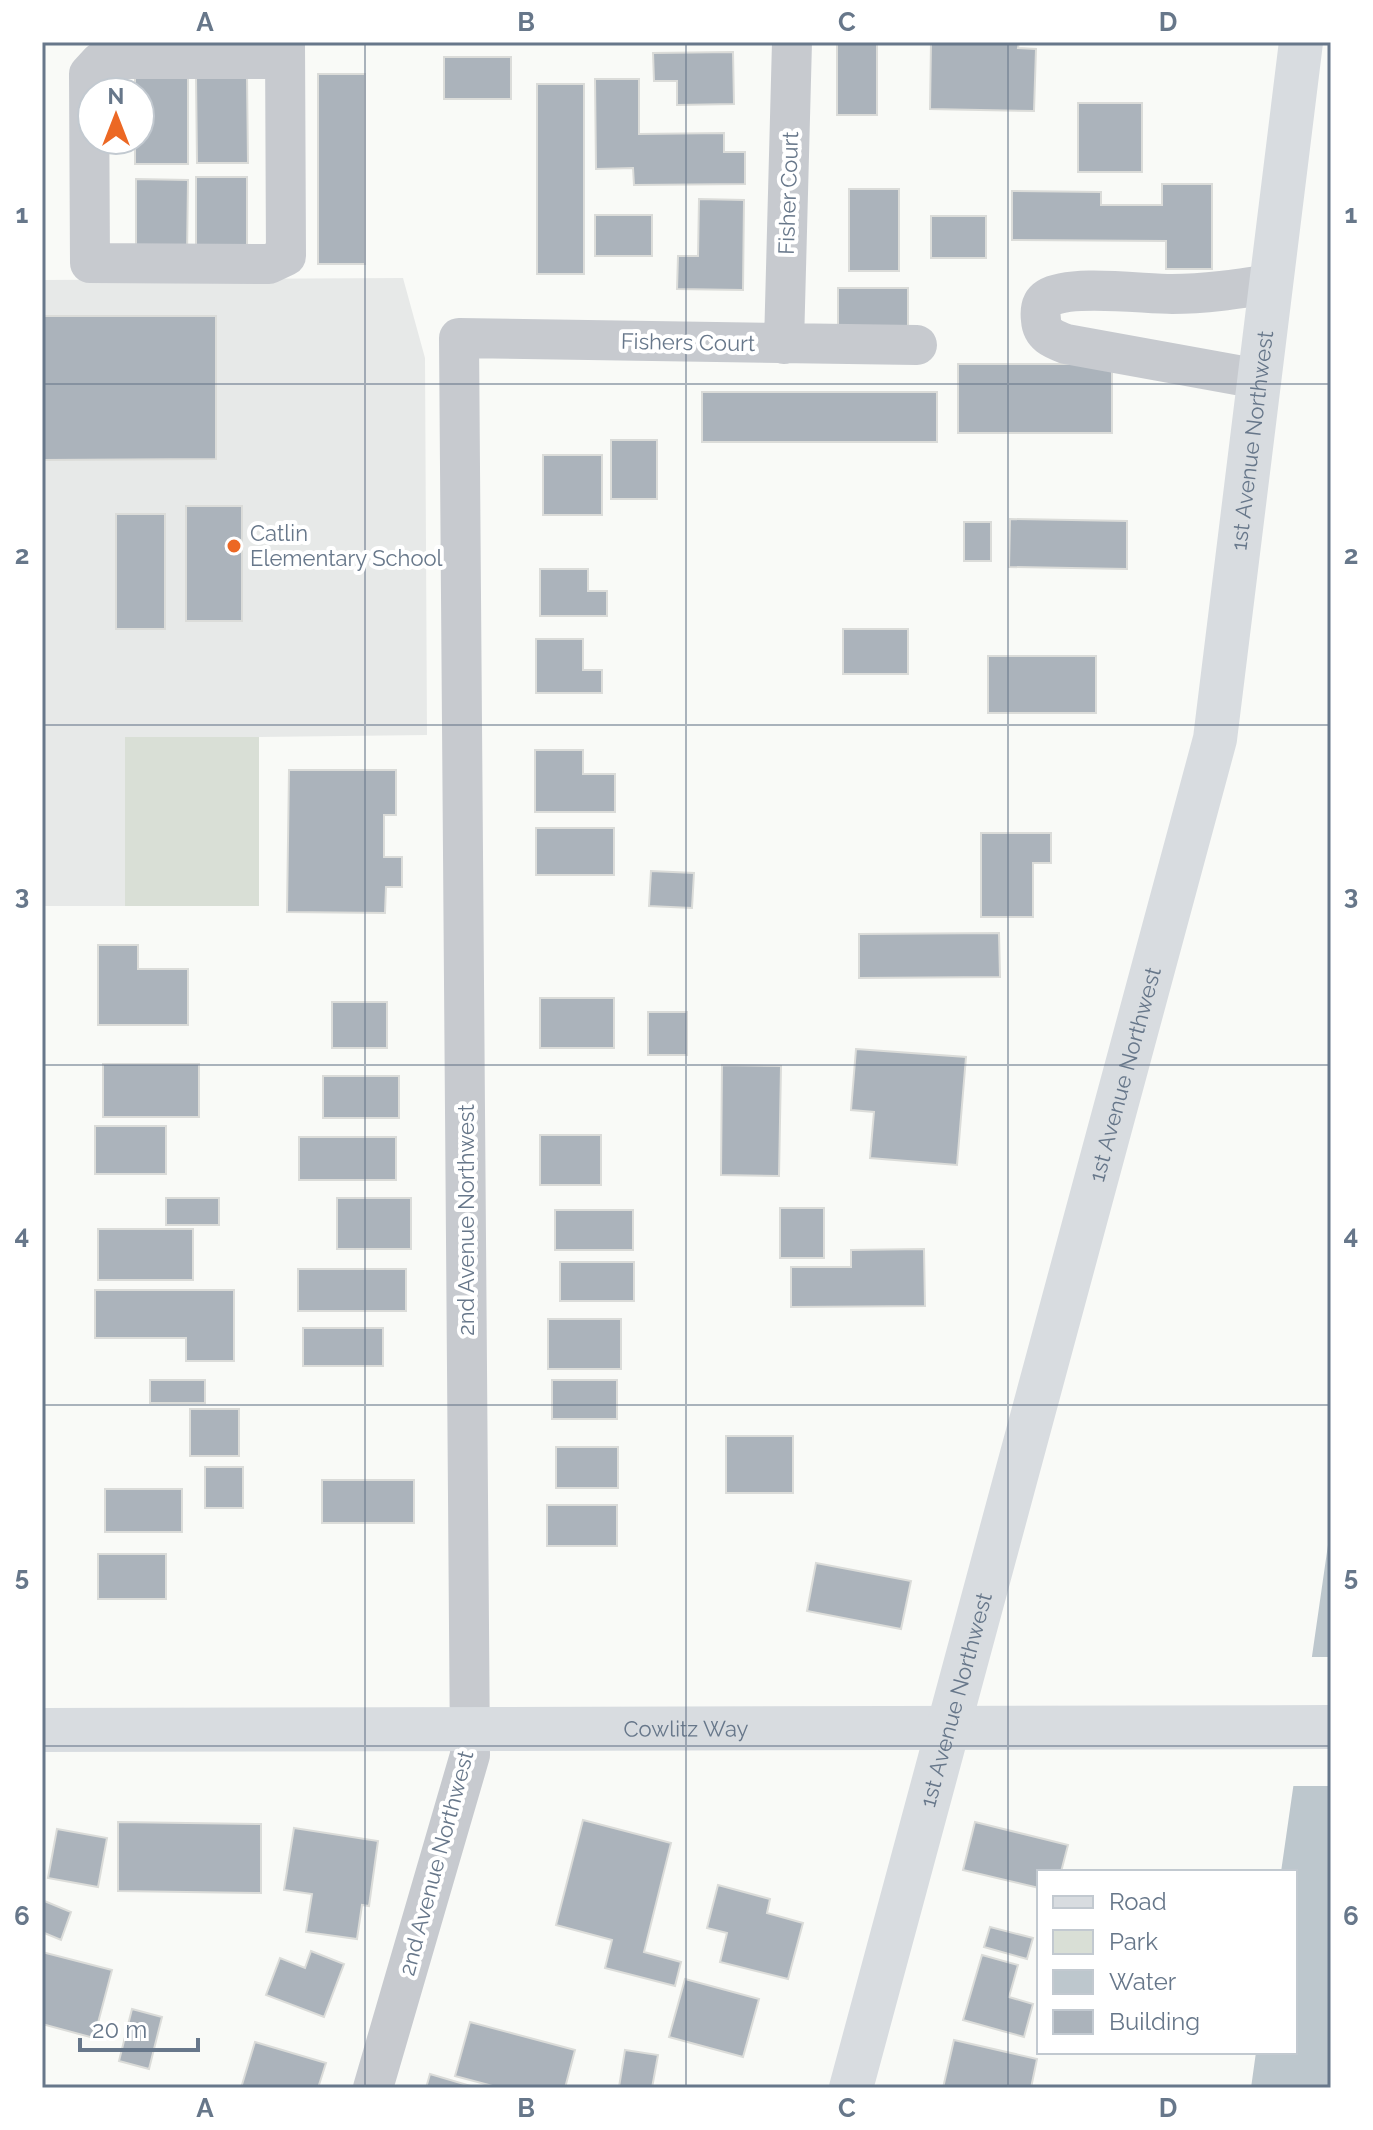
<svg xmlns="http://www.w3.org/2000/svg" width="1373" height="2130" font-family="Raleway,sans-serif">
  <rect width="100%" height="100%" fill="#f9faf7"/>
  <path fill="#e7e9e8" d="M403,278L425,358L427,735L259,737V906H42V280Z"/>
  <path fill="#d9dfd6" d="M125,737H259V906H125Z"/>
  <path fill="#bdc7cd" d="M1331,1524V2088H1251L1256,2052H1295V1872H1281Z"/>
  <path fill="#f9faf7" d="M1308,1657H1331V1786H1290Z"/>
  <path fill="#abb3bb" stroke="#dbdcd9" stroke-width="2" d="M931,42H1019L1018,48L1036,49L1034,111L930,109Z
    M837,44H877V115H837Z
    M733,52L734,104L677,105V81H654L653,53Z
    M444,57H511V99H444Z
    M318,74H365V264H318Z
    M135,77H188V164H135V140H140V92H135Z
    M196,77H247L248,163H197Z
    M595,79H639V134L724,133V152H745V184L634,185L633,168L596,169Z
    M537,84H584V274H537Z
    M1078,103H1142V172H1078Z
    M196,177H247V262H196Z
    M136,179L188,180L187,256H136Z
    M1162,184H1212V269H1166V241L1012,240V191L1101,192V205H1162Z
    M849,189H899V271H849Z
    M699,199L744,200L743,290L677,289L678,256H698Z
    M595,215H652V256H595Z
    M931,216H986V258H931Z
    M838,288H908V330H838Z
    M42,316H216V459L42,460Z
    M958,364H1112V433H958Z
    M702,392H937V442H702Z
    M611,440H657V499H611Z
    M543,455H602V515H543Z
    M186,506H242V621H186Z
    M116,514H165V629H116Z
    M1010,519L1127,521V569L1009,567Z
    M964,522H991V561H964Z
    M540,569H588V591H607V616H540Z
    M843,629H908V674H843Z
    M536,639H583V670H602V693H536Z
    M988,656H1096V713H988Z
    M535,750H583V774H615V812H535Z
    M289,770H396V815H384V857H402V887H386L385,913L287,912Z
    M536,828H614V875H536Z
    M981,833H1051V863H1033V917H981Z
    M651,871L694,873L692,908L649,906Z
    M999,933L1000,977L859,978V934Z
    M98,945H138V969H188V1025H98Z
    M540,998H614V1048H540Z
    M332,1002H387V1048H332Z
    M648,1012H687V1055H648Z
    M856,1049L966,1057L957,1165L870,1158L874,1112L851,1110Z
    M103,1064H199V1117H103Z
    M722,1065L781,1066L779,1176L721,1175Z
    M323,1076H399V1118H323Z
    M95,1126H166V1174H95Z
    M540,1135H601V1185H540Z
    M299,1137H396V1180H299Z
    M166,1198H219V1225H166Z
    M337,1198H411V1249H337Z
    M780,1208H824V1258H780Z
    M555,1210H633V1250H555Z
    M98,1229H193V1280H98Z
    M924,1249L925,1306L791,1307V1267H851V1250Z
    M560,1262H634V1301H560Z
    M298,1269H406V1311H298Z
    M95,1290H234V1361H186V1338H95Z
    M548,1319H621V1369H548Z
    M303,1328H383V1366H303Z
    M150,1380H205V1403H150Z
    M552,1380H617V1419H552Z
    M190,1409H239V1456H190Z
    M726,1436H793V1493H726Z
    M556,1447H618V1488H556Z
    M205,1467H243V1508H205Z
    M322,1480H414V1523H322Z
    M105,1489H182V1532H105Z
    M547,1505H617V1546H547Z
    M98,1554H166V1599H98Z
    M816,1563L911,1581L901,1629L807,1611Z
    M583,1820L671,1843L644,1952L681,1962L675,1986L605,1968L612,1940L556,1925Z
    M118,1822L261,1824V1893L118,1891Z
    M975,1822L1068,1845L1061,1872H1039V1888L963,1870Z
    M294,1828L378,1841L369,1906L362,1905L357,1939L306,1932L312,1894L284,1890Z
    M57,1829L107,1838L98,1887L48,1878Z
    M718,1885L770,1899L767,1913L803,1923L788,1979L720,1962L727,1933L707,1928Z
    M42,1900L71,1912L61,1940L42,1932Z
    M990,1927L1033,1938L1027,1959L984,1947Z
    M311,1951L344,1964L324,2017L266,1995L280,1958L305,1968Z
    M42,1952L112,1970L94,2038L42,2024Z
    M982,1955L1018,1965L1009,1997L1033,2004L1024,2037L963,2020Z
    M685,1979L759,1999L743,2057L669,2037Z
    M132,2009L162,2017L149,2069L119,2061Z
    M470,2022L575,2050L565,2088H500L455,2076Z
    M954,2040L1037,2059L1031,2088H943Z
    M255,2042L326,2063L318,2088H241Z
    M625,2050L658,2055L652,2088L619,2087Z
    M430,2074L474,2087V2088H426Z"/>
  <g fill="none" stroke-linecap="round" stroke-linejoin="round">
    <path stroke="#c7cacf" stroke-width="40" d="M285,59H114L100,62L89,74L90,263L269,264L286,256L285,42
      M784,344L792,42
      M1259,379L1066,344C1053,339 1042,335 1041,320C1040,312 1040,303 1048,298C1071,284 1143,294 1172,294C1205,294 1238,289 1271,284
      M373,2088L470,1755L459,338L917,345"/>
    <g stroke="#d8dce0" stroke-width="44">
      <path id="s1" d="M42,1730L1331,1727"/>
      <path id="s2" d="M851,2088L1215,739L1301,42"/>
    </g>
  </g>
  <path fill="none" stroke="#67778a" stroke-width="2" stroke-opacity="0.55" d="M365,42V2088M686,42V2088M1008,42V2088M42,384H1331M42,725H1331M42,1065H1331M42,1405H1331M42,1746H1331"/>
  <circle fill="#ec6824" stroke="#fff" stroke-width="3" cx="234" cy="546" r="8"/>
  <g text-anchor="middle" stroke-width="8" stroke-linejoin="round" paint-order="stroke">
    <g font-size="22" fill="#67778a" stroke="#fff">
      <text transform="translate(788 193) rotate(-88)" y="8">Fisher Court</text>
      <text transform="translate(688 342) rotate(1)" y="8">Fishers Court</text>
      <text dy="8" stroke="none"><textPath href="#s2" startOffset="1698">1st Avenue Northwest</textPath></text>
      <text dy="8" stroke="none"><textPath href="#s2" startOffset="1050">1st Avenue Northwest</textPath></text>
      <text transform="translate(466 1220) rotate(-90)" y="8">2nd Avenue Northwest</text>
      <text dy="8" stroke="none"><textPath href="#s2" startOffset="402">1st Avenue Northwest</textPath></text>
      <text dy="8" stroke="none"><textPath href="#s1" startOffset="644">Cowlitz Way</textPath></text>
      <text transform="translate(436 1863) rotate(-75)" y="8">2nd Avenue Northwest</text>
    </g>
    <g font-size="22" fill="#67778a" stroke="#fff" text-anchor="start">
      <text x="250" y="541">Catlin<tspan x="250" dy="25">Elementary School</tspan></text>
    </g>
  </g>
  <rect width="1373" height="2130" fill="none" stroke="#ffffff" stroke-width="88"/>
  <rect x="1037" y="1870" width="260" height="184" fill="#ffffff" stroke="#c2c9d0" stroke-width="2"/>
  <rect x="1053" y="1896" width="40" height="12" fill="#d8dce0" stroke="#c2c9d0" stroke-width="2"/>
  <text x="1109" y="1910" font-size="24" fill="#67778a">Road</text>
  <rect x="1053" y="1930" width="40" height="24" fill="#d9dfd6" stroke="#c2c9d0" stroke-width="2"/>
  <text x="1109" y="1950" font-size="24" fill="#67778a">Park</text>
  <rect x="1053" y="1970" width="40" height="24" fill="#bdc7cd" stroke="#c2c9d0" stroke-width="2"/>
  <text x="1109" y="1990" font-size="24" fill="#67778a">Water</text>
  <rect x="1053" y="2010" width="40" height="24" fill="#abb3bb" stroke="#c2c9d0" stroke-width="2"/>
  <text x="1109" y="2030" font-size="24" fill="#67778a">Building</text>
  <g transform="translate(116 116)"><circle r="38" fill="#ffffff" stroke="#c2c9d0" stroke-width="2"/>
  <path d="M0-6L14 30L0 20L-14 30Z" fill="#ec6824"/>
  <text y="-12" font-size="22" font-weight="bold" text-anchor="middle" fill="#67778a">N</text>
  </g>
  <path d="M80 2038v12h118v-12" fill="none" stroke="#67778a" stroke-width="4"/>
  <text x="92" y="2038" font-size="24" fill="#67778a" stroke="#ffffff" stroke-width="6" paint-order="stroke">20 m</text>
  <rect x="44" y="44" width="1285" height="2042" fill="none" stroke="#67778a" stroke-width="3"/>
  <g font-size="26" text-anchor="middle" font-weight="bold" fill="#67778a">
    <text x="205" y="31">A</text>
    <text x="526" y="31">B</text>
    <text x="847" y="31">C</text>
    <text x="1168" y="31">D</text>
    <text x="22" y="223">1</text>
    <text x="1351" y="223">1</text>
    <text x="22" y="564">2</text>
    <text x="1351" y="564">2</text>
    <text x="22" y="904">3</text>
    <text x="1351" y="904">3</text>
    <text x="22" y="1244">4</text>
    <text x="1351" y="1244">4</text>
    <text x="22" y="1585">5</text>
    <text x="1351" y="1585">5</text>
    <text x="22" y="1925">6</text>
    <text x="1351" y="1925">6</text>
    <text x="205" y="2117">A</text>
    <text x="526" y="2117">B</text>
    <text x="847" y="2117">C</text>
    <text x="1168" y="2117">D</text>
  </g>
</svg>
